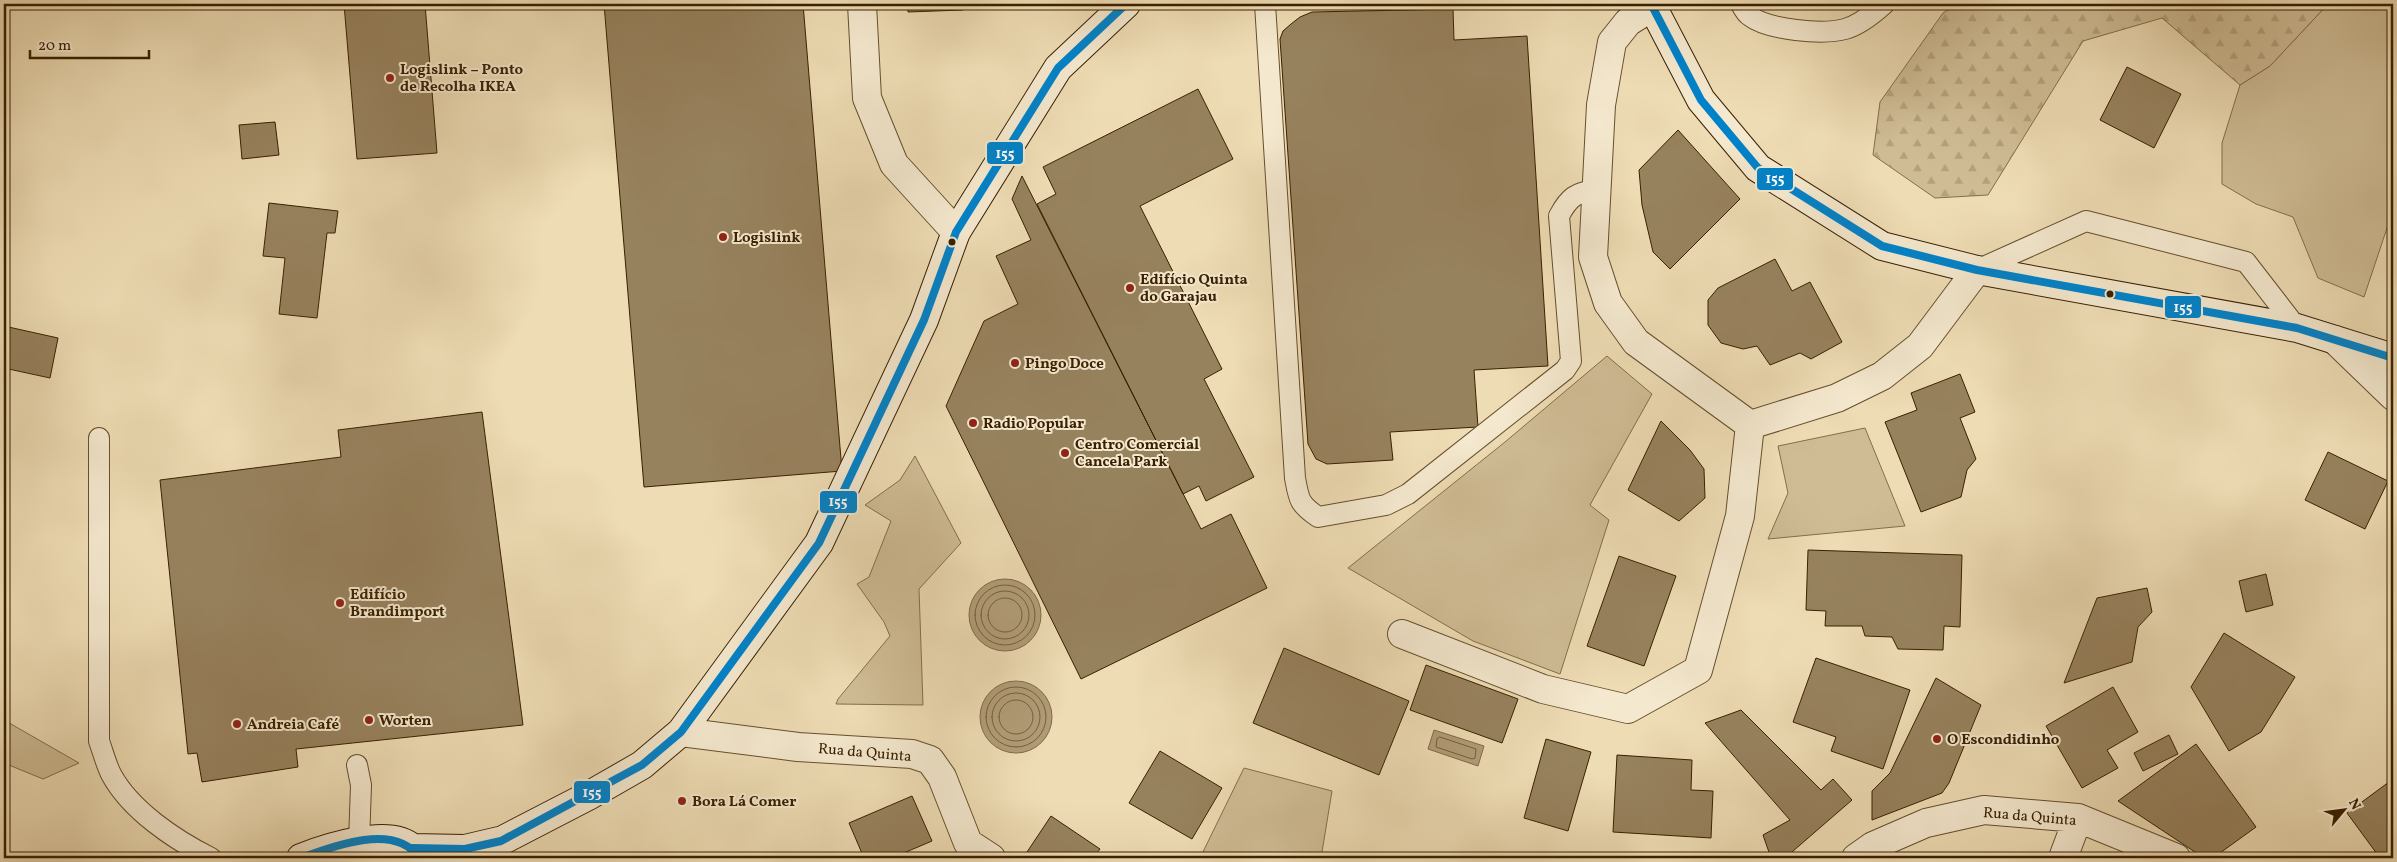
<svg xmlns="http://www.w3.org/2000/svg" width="2397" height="862" font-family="Vollkorn,serif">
  <defs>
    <pattern id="forest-firs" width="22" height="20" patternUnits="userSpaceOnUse" patternTransform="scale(1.25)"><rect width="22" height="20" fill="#cfbc95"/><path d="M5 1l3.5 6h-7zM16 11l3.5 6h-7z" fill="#b2a17f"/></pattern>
  </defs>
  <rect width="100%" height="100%" fill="#eedcb4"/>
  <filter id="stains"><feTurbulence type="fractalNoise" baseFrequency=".004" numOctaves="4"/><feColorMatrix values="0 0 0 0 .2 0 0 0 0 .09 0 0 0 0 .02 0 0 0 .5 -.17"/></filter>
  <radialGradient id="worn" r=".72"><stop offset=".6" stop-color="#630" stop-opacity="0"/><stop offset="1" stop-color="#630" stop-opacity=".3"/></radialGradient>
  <path fill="#cfbc95" stroke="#846e4a" d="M2328,4H2393V216H2391L2364,297L2318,278L2293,217L2256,204L2222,184V143L2240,85L2270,66Z
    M1607,356L1652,394L1590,505L1609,520L1560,674L1473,641L1348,568L1505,442Z
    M1865,428L1905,526L1768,539L1788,493L1778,446Z
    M915,456L961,543L919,589L923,705L836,704L838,699L890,636L884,622L857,584L869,577L891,521L865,505L900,480Z
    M4,720L79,763L43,779L4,763Z
    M1244,768L1332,791L1321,858H1200Z"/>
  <path fill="url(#forest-firs)" stroke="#846e4a" d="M1958,4H2328L2270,66L2240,85L2162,18L2083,41L1988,195L1935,198L1873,155L1880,102L1943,13Z"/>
  <path fill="#b09c77" stroke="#806a47" d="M969 615a36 36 0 1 1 72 0a36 36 0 1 1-72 0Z
    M980 717a36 36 0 1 1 72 0a36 36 0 1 1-72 0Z
    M1434,730L1484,746L1478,766L1428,749Z"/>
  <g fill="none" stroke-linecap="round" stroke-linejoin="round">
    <path stroke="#745e3c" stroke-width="1" d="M975 615a30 30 0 1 1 60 0a30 30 0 1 1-60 0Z
      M981 615a24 24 0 1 1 48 0a24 24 0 1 1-48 0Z
      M988 615a17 17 0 1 1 34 0a17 17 0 1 1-34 0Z
      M986 717a30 30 0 1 1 60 0a30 30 0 1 1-60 0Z
      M992 717a24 24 0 1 1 48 0a24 24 0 1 1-48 0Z
      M999 717a17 17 0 1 1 34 0a17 17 0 1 1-34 0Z
      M1440,737L1476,749L1475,758L1472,759L1436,747L1437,739Z"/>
  </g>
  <path fill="#97825e" stroke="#392000" d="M344,4H425L437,153L357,159Z
    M604,4H803L842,471L644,487Z
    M908,4H963V10L908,12Z
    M1453,9L1454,40L1527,36L1548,366L1474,370L1478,427L1390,432L1393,460L1327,464L1316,459L1308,444L1280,39L1283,31L1291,24L1300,17L1312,12Z
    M2127,67L2181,94L2154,148L2100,120Z
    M1198,89L1233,159L1140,206L1222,369L1204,379L1254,477L1206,501L1199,486L1183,494L1037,204L1056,194L1043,167Z
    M275,122L279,155L242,159L239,125Z
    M1678,130L1740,199L1670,269L1653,252L1642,205L1639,170Z
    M1022,176L1201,529L1231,514L1267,588L1081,679L946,406L984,321L1018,304L996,256L1031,240L1012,199Z
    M269,203L338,211L335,233H327L317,318L279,314L285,258L263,256Z
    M1775,259L1792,291L1810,282L1842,342L1811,359L1800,353L1770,365L1757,346L1743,349L1721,343L1708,325V300L1718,288Z
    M4,326L58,338L50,378L4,368Z
    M1960,374L1975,412L1960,418L1976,459L1967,470L1961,497L1921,512L1885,422L1917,410L1911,393Z
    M482,412L523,725L296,749L298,767L202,782L197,753L188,754L160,480L341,457L338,430Z
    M1661,421L1690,450L1704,469L1705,498L1679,521L1628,490Z
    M2328,452L2388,481L2365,529L2305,500Z
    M1808,550L1962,555L1960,627L1944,626L1943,650L1898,649L1892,637L1865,636L1862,626H1825L1826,611L1806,610Z
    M1619,556L1676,576L1644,666L1587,646Z
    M2266,574L2273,605L2246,612L2239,581Z
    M2147,588L2152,612L2138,627L2132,662L2064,683L2097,598Z
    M2224,633L2295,677L2261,732L2229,751L2191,687Z
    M1284,648L1409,701L1379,775L1253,723Z
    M1816,658L1910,690L1883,769L1831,751L1836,737L1793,722Z
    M1426,665L1518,699L1502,743L1410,710Z
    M1936,678L1981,705L1949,783L1942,793L1872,820V791L1890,773Z
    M2113,687L2138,732L2107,750L2118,768L2082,788L2046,726Z
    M1741,710L1821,790L1833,779L1852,800L1785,858H1771L1763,835L1790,820L1705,723Z
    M2169,735L2178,754L2143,771L2134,753Z
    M1546,739L1591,752L1568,831L1524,818Z
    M2196,744L2256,827L2213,858H2204L2118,801Z
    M1160,751L1222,788L1192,839L1129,803Z
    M1617,755L1692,760L1691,790L1713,791L1711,838L1613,832Z
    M2393,779V858H2380L2347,813Z
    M912,796L932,841L892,858H864L849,823Z
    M1051,816L1100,849L1093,858H1023Z"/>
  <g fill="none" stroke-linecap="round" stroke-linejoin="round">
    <g stroke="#664f2d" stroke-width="22">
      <path id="lane" d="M1265,4L1295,478C1299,500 1299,504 1318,517L1386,505L1408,494L1565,370L1571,361L1559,216C1569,197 1576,192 1597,190
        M1741,4C1743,8 1746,14 1750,16C1768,30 1823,35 1845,29C1859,25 1873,14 1884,4
        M1977,270L2086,221L2246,262L2297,328
        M99,438V741C103,752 106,764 111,774C130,810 175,840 211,858
        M357,765L361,785L359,842"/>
    </g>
    <g stroke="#664f2d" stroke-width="30">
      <path id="street" d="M862,4L867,98L894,164L956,232
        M1652,7L1628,22L1612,42L1601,105L1593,257L1608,303L1636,342L1750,425
        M2335,340L2393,396
        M1750,425L1837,398L1882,376L1920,346L1977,270
        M1402,634L1543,689L1628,709L1698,670L1740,516L1750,425
        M681,732L798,747L912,754L930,760L942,777L968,843L991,858
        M1856,858L1873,846L1926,823L1984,810L2078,818L2176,858
        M2063,858L2078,818"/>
    </g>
    <g stroke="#392000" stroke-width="30">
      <path id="secondary" d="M1651,4L1701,100L1758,168L1882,246L1977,270L2297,328L2393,358
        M412,848L465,849L499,841
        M301,858C326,848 390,827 412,848C415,851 417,855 419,858
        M481,858L501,841L588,796L642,765L681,732L819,543L924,320L956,232L1058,68L1126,4"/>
    </g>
    <use href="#lane" stroke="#f4e8ce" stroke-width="20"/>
    <use href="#street" stroke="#f4e8ce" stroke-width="28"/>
    <use href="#secondary" stroke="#f4e8ce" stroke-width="28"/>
    <g stroke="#f4e8ce" stroke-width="11">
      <path id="bus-1" d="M1651,4L1701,100L1758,168L1882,246L1977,270L2297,328L2393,358
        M412,848L465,849L501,841L642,765L681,732L819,543L924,320L956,232L1058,68L1126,4
        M301,858C333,846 396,822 419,858"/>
    </g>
    <use href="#bus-1" stroke="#0082ca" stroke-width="8"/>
  </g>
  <g fill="#8f2418" stroke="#f4e8ce" stroke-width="2">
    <circle cx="390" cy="78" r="5"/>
    <circle cx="723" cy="237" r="5"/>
    <circle cx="1130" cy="288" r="5"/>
    <circle cx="1015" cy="363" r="5"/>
    <circle cx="973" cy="423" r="5"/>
    <circle cx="1065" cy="453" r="5"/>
    <circle cx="340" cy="603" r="5"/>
    <circle cx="369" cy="720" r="5"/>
    <circle cx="237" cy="724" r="5"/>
    <circle cx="1937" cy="739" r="5"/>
    <circle cx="682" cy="801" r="5"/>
  </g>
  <g fill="#392000" stroke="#f4e8ce" stroke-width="2">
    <circle cx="952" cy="242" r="4.5"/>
    <circle cx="2110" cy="294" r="4.5"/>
  </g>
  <g text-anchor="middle" stroke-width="4" stroke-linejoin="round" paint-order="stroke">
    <g font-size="15" font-weight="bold" fill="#392000" stroke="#f4e8ce" text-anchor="start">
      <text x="400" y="74">Logislink – Ponto<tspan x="400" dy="17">de Recolha IKEA</tspan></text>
      <text x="733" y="242">Logislink</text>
      <text x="1140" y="284">Edifício Quinta<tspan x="1140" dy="17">do Garajau</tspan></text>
      <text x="1025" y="368">Pingo Doce</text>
      <text x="983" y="428">Radio Popular</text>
      <text x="1075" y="449">Centro Comercial<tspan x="1075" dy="17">Cancela Park</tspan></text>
      <text x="350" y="599">Edifício<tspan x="350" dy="17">Brandimport</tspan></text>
      <text x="379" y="725">Worten</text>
      <text x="247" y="729">Andreia Café</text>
      <text x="1947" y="744">O Escondidinho</text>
      <text x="692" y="806">Bora Lá Comer</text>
    </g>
    <g font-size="15" fill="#392000" stroke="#f4e8ce">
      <text transform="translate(865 752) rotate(5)" y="5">Rua da Quinta</text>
      <text transform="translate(2030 816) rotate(5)" y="5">Rua da Quinta</text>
    </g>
  </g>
  <g stroke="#f4e8ce" stroke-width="2">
    <rect x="986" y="141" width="38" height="24" rx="5" fill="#0082ca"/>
    <rect x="1756" y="167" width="38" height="24" rx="5" fill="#0082ca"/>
    <rect x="2164" y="295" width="38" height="24" rx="5" fill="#0082ca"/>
    <rect x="819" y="490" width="39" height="24" rx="5" fill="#0082ca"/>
    <rect x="573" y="780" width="38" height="24" rx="5" fill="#0082ca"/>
  </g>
  <g font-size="14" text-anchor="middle" font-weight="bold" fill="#fff">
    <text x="1005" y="158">155</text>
    <text x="1775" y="183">155</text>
    <text x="2183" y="312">155</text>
    <text x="838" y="506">155</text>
    <text x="592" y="797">155</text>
  </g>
  <rect width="2397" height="862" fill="none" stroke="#eedcb4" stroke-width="20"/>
  <rect x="5" y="5" width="2387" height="852" fill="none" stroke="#392000" stroke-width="2.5"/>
  <rect x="10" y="10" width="2377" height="842" fill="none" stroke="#392000"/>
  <g transform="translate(2344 810) rotate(61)" stroke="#f4e8ce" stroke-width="4" paint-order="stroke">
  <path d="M0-4L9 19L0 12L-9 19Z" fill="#392000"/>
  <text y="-8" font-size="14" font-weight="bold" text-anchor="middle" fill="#392000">N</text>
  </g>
  <path d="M30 50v8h119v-8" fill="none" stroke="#392000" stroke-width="2.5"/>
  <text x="38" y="50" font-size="15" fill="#392000" stroke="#f4e8ce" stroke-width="4" paint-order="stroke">20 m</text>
  <rect width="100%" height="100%" filter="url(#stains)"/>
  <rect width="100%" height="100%" fill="url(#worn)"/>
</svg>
